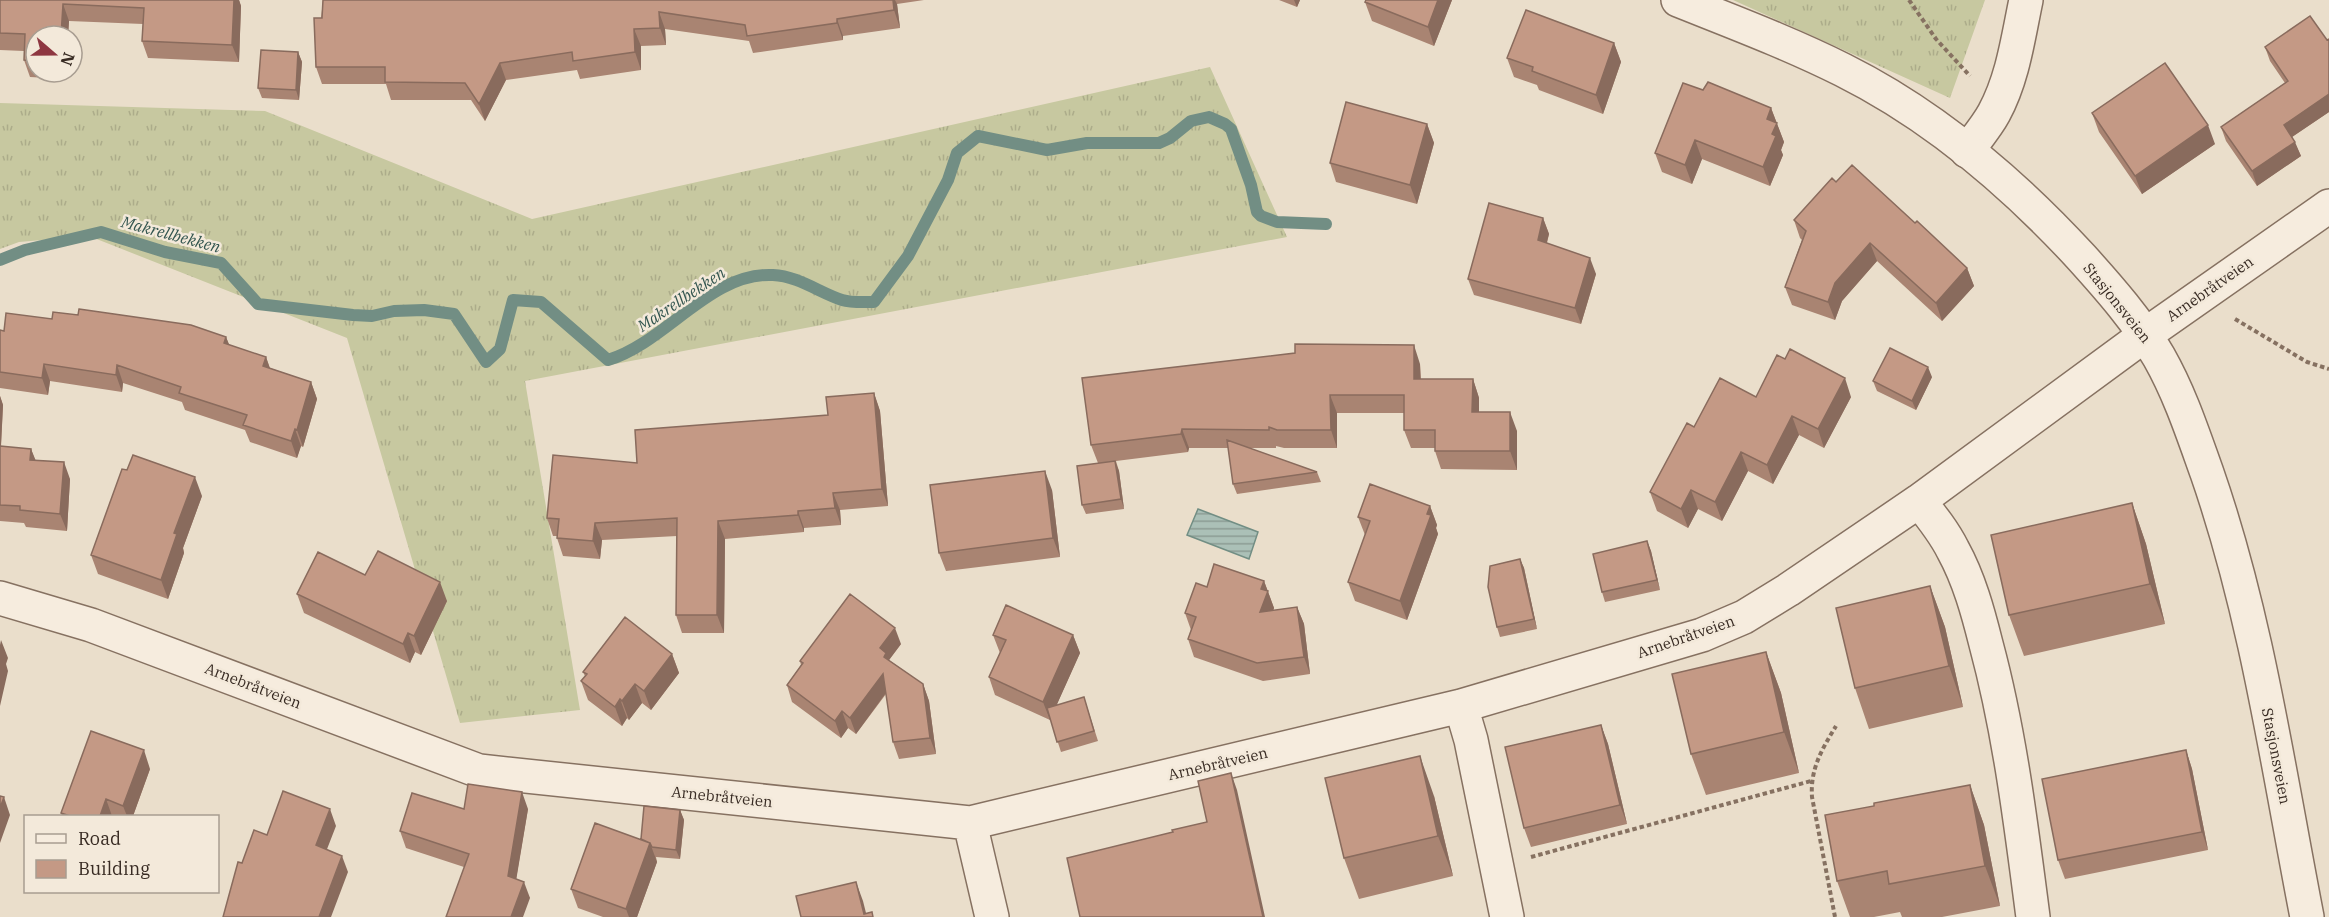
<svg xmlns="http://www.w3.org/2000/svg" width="2329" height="917" font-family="'IBM Plex Serif',serif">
  <defs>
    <pattern id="grass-tufts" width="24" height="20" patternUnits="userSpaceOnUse" patternTransform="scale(1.5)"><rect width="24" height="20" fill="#c7c8a0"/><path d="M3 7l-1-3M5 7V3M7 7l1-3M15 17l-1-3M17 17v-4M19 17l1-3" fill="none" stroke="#acac8a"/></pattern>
    <pattern id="water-rules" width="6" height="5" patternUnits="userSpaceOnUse" patternTransform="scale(1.5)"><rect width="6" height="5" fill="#abc0b7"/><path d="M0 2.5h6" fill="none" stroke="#8c9c94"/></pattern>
  </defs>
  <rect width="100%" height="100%" fill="#eadecb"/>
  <path fill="url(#grass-tufts)" d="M1733,0H1985L1950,98Z
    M1210,67L1287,237L525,381L580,710L460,723L347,338L89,236L19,242L0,249V103L265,111L532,219Z"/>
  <path fill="url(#water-rules)" stroke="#728e84" stroke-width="1.5" d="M1198,509L1258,532L1249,559L1187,535Z"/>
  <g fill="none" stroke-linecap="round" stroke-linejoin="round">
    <path stroke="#728e84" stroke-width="12" d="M0,260L25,250L101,232L165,252L221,263L258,304L353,315L372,316L394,311L424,310L454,314L486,362L500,349L513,300L541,302L608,360C667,342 710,272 773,275C798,276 820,293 842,300C852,303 864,302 874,302L908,256L948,180L957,153L978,136L1047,150L1087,143H1159L1170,138L1191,121L1209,117L1225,124L1231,129L1251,185L1257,212L1261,216L1277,222L1326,224"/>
    <g stroke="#867161" stroke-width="36">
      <path id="minor" d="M1967,151C1976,139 1987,126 1994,113C2013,78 2018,38 2026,0
        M1919,501C1932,517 1944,532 1953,550C1969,579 1978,612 1986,644C2010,733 2021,825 2033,917
        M0,598L91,625L479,771L970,823L1461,706L1702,635L1744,617L1788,590L1919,501L2145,335
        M1461,706L1471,740L1507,917
        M970,823L992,917"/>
    </g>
    <g stroke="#867161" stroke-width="36">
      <path id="tertiary" d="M1678,0C1733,22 1789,43 1843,70C1933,115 2014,184 2082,258C2110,289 2138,321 2159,357C2180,394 2193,434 2207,473C2257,617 2278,768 2307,917
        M2145,335L2329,206"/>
    </g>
    <path stroke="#867161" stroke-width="4" stroke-dasharray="4.5 3" stroke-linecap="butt" d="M1909,0L1936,39L1970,76
      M2235,319L2307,362L2329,369
      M1531,857L1811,781
      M1835,917L1812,797C1810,769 1822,749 1836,726"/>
    <use href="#minor" stroke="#f6ecde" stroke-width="33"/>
    <use href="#tertiary" stroke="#f6ecde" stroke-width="33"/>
  </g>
  <path fill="#a98472" d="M0,0H239L241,6L239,62L148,58L142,41L143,24L69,21L68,36H36V72H66V79L30,77L24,60V51L0,50Z
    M323,0H924L897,4L900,28L843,36V40L753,53L749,41L665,29L666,45L641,46V70L580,79L577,70L506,80L485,121L471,100H391L386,84H322L316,67Z
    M1279,0H1300L1297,7Z
    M1366,0H1452L1434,46L1372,21L1365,2Z
    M2329,39V112L2292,137L2301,156L2257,186L2226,141L2221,127L2285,83L2270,61L2265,47L2327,40Z
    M1614,43L1621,62L1603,114L1539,90L1537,85L1514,77L1507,58Z
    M298,52L302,62L299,100L262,98L258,88Z
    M1703,90L1771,108L1784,142L1781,150L1783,155L1770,186L1702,159L1692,184L1662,172L1655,153Z
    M2092,113L2215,144L2142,194L2099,132Z
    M1427,124L1434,143L1417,204L1336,182L1330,163Z
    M1836,182L1915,223L1967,268L1974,286L1942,321L1877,261L1842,301L1835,320L1792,305L1785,287L1802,240L1800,238L1794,220Z
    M1543,218L1549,234L1547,243L1596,274L1581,324L1474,295L1468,279Z
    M78,315L226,337L229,345L266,357L270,368L311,382L317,399L303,447L301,446L297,458L250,442L245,430L185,410L182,402L123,383L122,392L50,381L48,395L0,388V330L4,331L52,319Z
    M1420,364L1421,379H1473L1479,398V412L1517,431V470L1441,469L1435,451V448H1411L1404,430V413H1337V448H1284L1276,446V448H1249L1317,472L1321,482L1237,494L1233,484L1228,448H1189L1188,452L1116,461L1119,471L1124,509L1086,514L1082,505L1098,463L1091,445Z
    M1932,377L1916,410L1877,391L1873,381Z
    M874,393L880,411L888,506L840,510L841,525L804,528V532L725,539L724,633H682L676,615L677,536L602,540L600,559L563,556L557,538V536H553L547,518L637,463L828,415Z
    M0,396L3,405L1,447L31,449L35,460L70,479L67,531L26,527L24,523L0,521Z
    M1756,397H1851L1824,448L1799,435L1773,484L1748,471L1722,521L1698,509L1688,528L1657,511L1650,492Z
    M1052,490L1060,557L946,571L939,553Z
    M202,496L183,548L184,553L168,599L98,574L91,555Z
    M2132,503L2146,544L2165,624L2024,656L2009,615Z
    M1430,506L1437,525L1436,528L1438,534L1407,620L1355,601L1348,582L1365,535L1358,517Z
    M1647,541L1651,551L1660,590L1605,602L1602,592Z
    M1520,559L1524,568L1537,629L1500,637L1497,627Z
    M365,575L447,601L421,655L415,652L410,663L304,613L297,594Z
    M1264,581L1274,608L1273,611L1297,607L1304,624L1310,674L1263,681L1194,657L1188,639L1191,630L1185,613L1207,587Z
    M1930,586L1945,627L1963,707L1869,729L1855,688Z
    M993,635H1073L1080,653L1056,706L1084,697L1098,741L1061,752L1050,718V720L995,695L989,677L1000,653Z
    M901,644L889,660L923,684L929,701L936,754L899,759L893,742L886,694L856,734L848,728L841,738L792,702L787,685L801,665L800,661Z
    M1766,652L1781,693L1799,773L1706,795L1691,754Z
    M672,654L679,673L651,710L642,703L629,720L627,718L622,726L588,700L581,681L585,676L583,672Z
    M1601,725L1608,744L1627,824L1531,847L1524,828Z
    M2186,750L2192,769L2208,850L2065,879L2058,860Z
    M150,769L133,816H62L61,813Z
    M1970,785L1984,825L2000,906L1942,917H1902L1900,912L1874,917H1850L1837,881L1874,806Z
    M1434,796L1453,876L1359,899L1344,858Z
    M464,809H528L516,879L530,898L464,867L406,848L400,831Z
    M680,810L684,820L680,859L656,857L657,862L637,917H603L578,908L571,889L641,839Z"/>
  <path fill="#896b5d" d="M234,0H239L241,6L239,62L232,45Z
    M893,0H895L897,4L900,28L894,10Z
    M1294,0H1300L1297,7Z
    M1438,0H1452L1434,46L1428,27Z
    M63,4L69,21L68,36H61Z
    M659,12L665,29L666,45L660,28Z
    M837,19L843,36V40L837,23Z
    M634,29L641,46V70L635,52Z
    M1614,43L1621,62L1603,114L1596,95Z
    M298,52L302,62L299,100L296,90Z
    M500,63L506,80L485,121L479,104Z
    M2329,94V112L2289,139L2284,125Z
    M1771,108L1784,142L1781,150L1783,155L1770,186L1763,167L1767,119Z
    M1427,124L1434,143L1417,204L1410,185Z
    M2208,125L2215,144L2142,194L2135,176Z
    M1695,140L1702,159L1692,184L1685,165Z
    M2295,142L2301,156L2257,186L2252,171Z
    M1543,218L1549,234L1543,256L1538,240Z
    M1870,243L1877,261L1842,301L1835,320L1828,302L1835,283Z
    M1590,258L1596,274L1581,324L1575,308Z
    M1967,268L1974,286L1942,321L1936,303Z
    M226,337L233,354L224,343Z
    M1414,345L1420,364L1421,398L1414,379Z
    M266,357L272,375L263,366Z
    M44,364L50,381L48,395L42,378Z
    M117,365L123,383L122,392L116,375Z
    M1928,367L1932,377L1916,410L1912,401Z
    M1845,378L1851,397L1824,448L1818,429Z
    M1473,379L1479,398V430L1472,412Z
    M311,382L317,399L303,447L297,430Z
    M874,393L880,411L888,506L882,489Z
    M1330,395L1337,413V448L1331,430Z
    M0,396L3,405L0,463Z
    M1510,412L1517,431V470L1510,451Z
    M1792,416L1799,435L1773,484L1767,465Z
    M295,429L301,446L297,458L291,441Z
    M1182,429L1189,448L1188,452L1181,434Z
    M31,449L38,466L30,460Z
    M1741,452L1748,471L1722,521L1715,502Z
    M1115,461L1119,471L1124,509L1121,499Z
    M64,462L70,479L67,531L60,514Z
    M1045,471L1052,490L1060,557L1053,538Z
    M195,477L202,496L183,548L184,553L168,599L161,580L174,533Z
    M1691,490L1698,509L1688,528L1681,509Z
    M833,493L840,510L841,525L835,508Z
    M2132,503L2146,544L2165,624L2150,584Z
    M1430,506L1437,525L1436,528L1438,534L1407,620L1400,601Z
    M798,511L804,528V532L798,515Z
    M718,521L725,539L724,633L717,615Z
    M595,523L602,540L600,559L593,541Z
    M1647,541L1651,551L1660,590L1657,580Z
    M1520,559L1524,568L1537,629L1534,619Z
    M1264,581L1274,608L1266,629L1260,612L1261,589Z
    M440,582L447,601L421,655L414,636Z
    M1930,586L1945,627L1963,707L1949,666Z
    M1297,607L1304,624L1310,674L1304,657Z
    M895,628L901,644L889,660L890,673L880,648Z
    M408,633L415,652L410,663L403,644Z
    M1073,635L1080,653L1050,720L1043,702Z
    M1,640L8,658L6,664L8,671L0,706V645Z
    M1766,652L1781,693L1799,773L1784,732Z
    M672,654L679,673L651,710L644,691Z
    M883,674L888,690L856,734L850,718Z
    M635,684L642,703L629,720L622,701Z
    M923,684L929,701L936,754L930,738Z
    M620,699L627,718L622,726L615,707Z
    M842,711L848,728L841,738L835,721Z
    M1601,725L1608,744L1627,824L1620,805Z
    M144,750L150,769L133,816H127L123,806Z
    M2186,750L2192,769L2208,850L2202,832Z
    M1420,756L1434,796L1453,876L1438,836Z
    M1231,773L1237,790L1265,917H1263Z
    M1970,785L1984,825L2000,906L1985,866Z
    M522,792L528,809L514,893L508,876Z
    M4,797L10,815L0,843V808Z
    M106,799L112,816H100Z
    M330,809L336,826L322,862L316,845Z
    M680,810L684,820L680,859L676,850Z
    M650,843L657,862L637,917H629L626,909Z
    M342,856L348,872L331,917H319Z
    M524,882L530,898L523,917H511Z
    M856,882L863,901L867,917H865Z"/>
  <path fill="#c49985" stroke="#896b5d" stroke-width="1.5" d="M0,0H234L232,45L142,41L144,8L63,4L61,36H36V61L24,60L25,34L0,33Z
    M323,0H893L894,10L837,19V23L747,36L745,25L659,12L660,28L634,29L635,52L573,61L572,52L500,63L479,104L465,83L385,82V67H316L314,18H322Z
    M1366,0H1438L1428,27L1365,2Z
    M1526,10L1614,43L1596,95L1532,71L1533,67L1507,58Z
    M2310,16L2327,40L2329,39V94L2284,125L2295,142L2252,171L2221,127L2288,81L2265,47Z
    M261,50L298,52L296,90L258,88Z
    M2165,63L2208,125L2135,176L2092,113Z
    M1708,82L1771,108L1767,119L1777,123L1772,134L1776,136L1763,167L1695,140L1685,165L1655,153L1683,83L1703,90Z
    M1346,102L1427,124L1410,185L1330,163Z
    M1852,165L1915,223L1917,221L1967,268L1936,303L1870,243L1835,283L1828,302L1785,287L1806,231L1794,220L1832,178L1836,182Z
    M1489,203L1543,218L1538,240L1590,258L1575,308L1468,279Z
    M79,309L191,325L226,337L224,343L266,357L263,366L311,382L297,430L295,429L291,441L243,425L247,415L179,393L181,387L117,365L116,375L44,364L42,378L0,372V330L4,331L6,313L52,319L53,312L78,315Z
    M1295,344L1414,345V379H1473L1472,412H1510V451H1435V430H1404V395H1330L1331,430H1277L1269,427V430L1182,429L1181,434L1091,445L1082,378L1295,353Z
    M1890,348L1928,367L1912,401L1873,381Z
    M1790,349L1845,378L1818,429L1792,416L1767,465L1741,452L1715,502L1691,490L1681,509L1650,492L1687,423L1694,427L1720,378L1756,397L1777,355L1785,359Z
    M874,393L882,489L833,493L835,508L798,511V515L718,521L717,615H676L677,518L595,523L593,541L557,538L559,519L547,518L553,455L637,463L635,430L828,415L826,397Z
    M1227,440L1317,472L1233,484Z
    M0,446L31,449L30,460L64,462L60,514L20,510V506L0,505Z
    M133,455L195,477L174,533L177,534L161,580L91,555L122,469L127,470Z
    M1115,461L1121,499L1082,505L1077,466Z
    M1045,471L1053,538L939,553L930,485Z
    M1370,484L1430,506L1427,514L1431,515L1400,601L1348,582L1370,521L1358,517Z
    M2132,503L2150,584L2009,615L1991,535Z
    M1647,541L1657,580L1602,592L1593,554Z
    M378,551L440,582L414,636L408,633L403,644L297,594L318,552L365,575Z
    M1520,559L1534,619L1497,627L1488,587L1490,566Z
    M1214,564L1264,581L1261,589L1268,591L1260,612L1297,607L1304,657L1257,663L1188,639L1196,617L1185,613L1196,583L1207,587Z
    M1930,586L1949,666L1855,688L1836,608Z
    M850,594L895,628L880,648L886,653L884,657L923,684L930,738L893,742L883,674L850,718L842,711L835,721L787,685L803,663L800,661Z
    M1006,605L1073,635L1043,702L989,677L1006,640L993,635Z
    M625,617L672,654L644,691L635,684L622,701L620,699L615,707L581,681L587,674L583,672Z
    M1766,652L1784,732L1691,754L1672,674Z
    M1084,697L1094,731L1057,742L1047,708Z
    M1601,725L1620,805L1524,828L1505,747Z
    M91,731L144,750L123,806L106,799L100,816H70L61,813Z
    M2186,750L2202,832L2058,860L2042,779Z
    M1420,756L1438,836L1344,858L1325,778Z
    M1231,773L1263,917H1080L1067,858L1173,832L1172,830L1207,822L1198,781Z
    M468,784L522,792L508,876L524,882L511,917H446L469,854L400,831L412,793L464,809Z
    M1970,785L1985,866L1889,884L1887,871L1837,881L1825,815L1874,806V803Z
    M283,791L330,809L316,845L342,856L319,917H223L238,862L242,863L254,830L267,835Z
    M0,796L4,797L0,808Z
    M644,806L680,810L676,850L652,847L650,843L641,839Z
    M595,823L650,843L626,909L571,889Z
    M856,882L864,914L872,912L873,917H801L796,896Z"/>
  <g text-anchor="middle" stroke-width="5" stroke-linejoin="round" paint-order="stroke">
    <g font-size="15" fill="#382b23" stroke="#f3e9da">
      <text transform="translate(2210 289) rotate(-35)" y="5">Arnebråtveien</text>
      <text transform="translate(2117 303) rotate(51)" y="5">Stasjonsveien</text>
      <text transform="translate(1686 637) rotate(-19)" y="5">Arnebråtveien</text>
      <text transform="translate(253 686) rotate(21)" y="5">Arnebråtveien</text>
      <text transform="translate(2276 756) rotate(79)" y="5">Stasjonsveien</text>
      <text transform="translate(1218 764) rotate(-13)" y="5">Arnebråtveien</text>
      <text transform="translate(722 797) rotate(6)" y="5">Arnebråtveien</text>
    </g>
    <g font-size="16" font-style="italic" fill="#345650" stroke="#f3e9da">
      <text transform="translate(171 234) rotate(15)" y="6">Makrellbekken</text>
      <text transform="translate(681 299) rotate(-34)" y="6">Makrellbekken</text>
    </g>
  </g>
  <rect x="24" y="815" width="195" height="78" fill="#f3e9da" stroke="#a89d91" stroke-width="1.5"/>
  <rect x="36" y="834" width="30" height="9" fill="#f6ecde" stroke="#a89d91" stroke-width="1.5"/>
  <text x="78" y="845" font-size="18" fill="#382b23">Road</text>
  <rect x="36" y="860" width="30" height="18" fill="#c49985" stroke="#a89d91" stroke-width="1.5"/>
  <text x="78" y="875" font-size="18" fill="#382b23">Building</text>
  <g transform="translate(54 54) rotate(110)"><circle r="28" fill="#f3e9da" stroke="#a89d91" stroke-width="1.5"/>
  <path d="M0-4.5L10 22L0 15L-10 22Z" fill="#8e3741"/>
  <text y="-9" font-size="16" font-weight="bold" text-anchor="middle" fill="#382b23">N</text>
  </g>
</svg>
